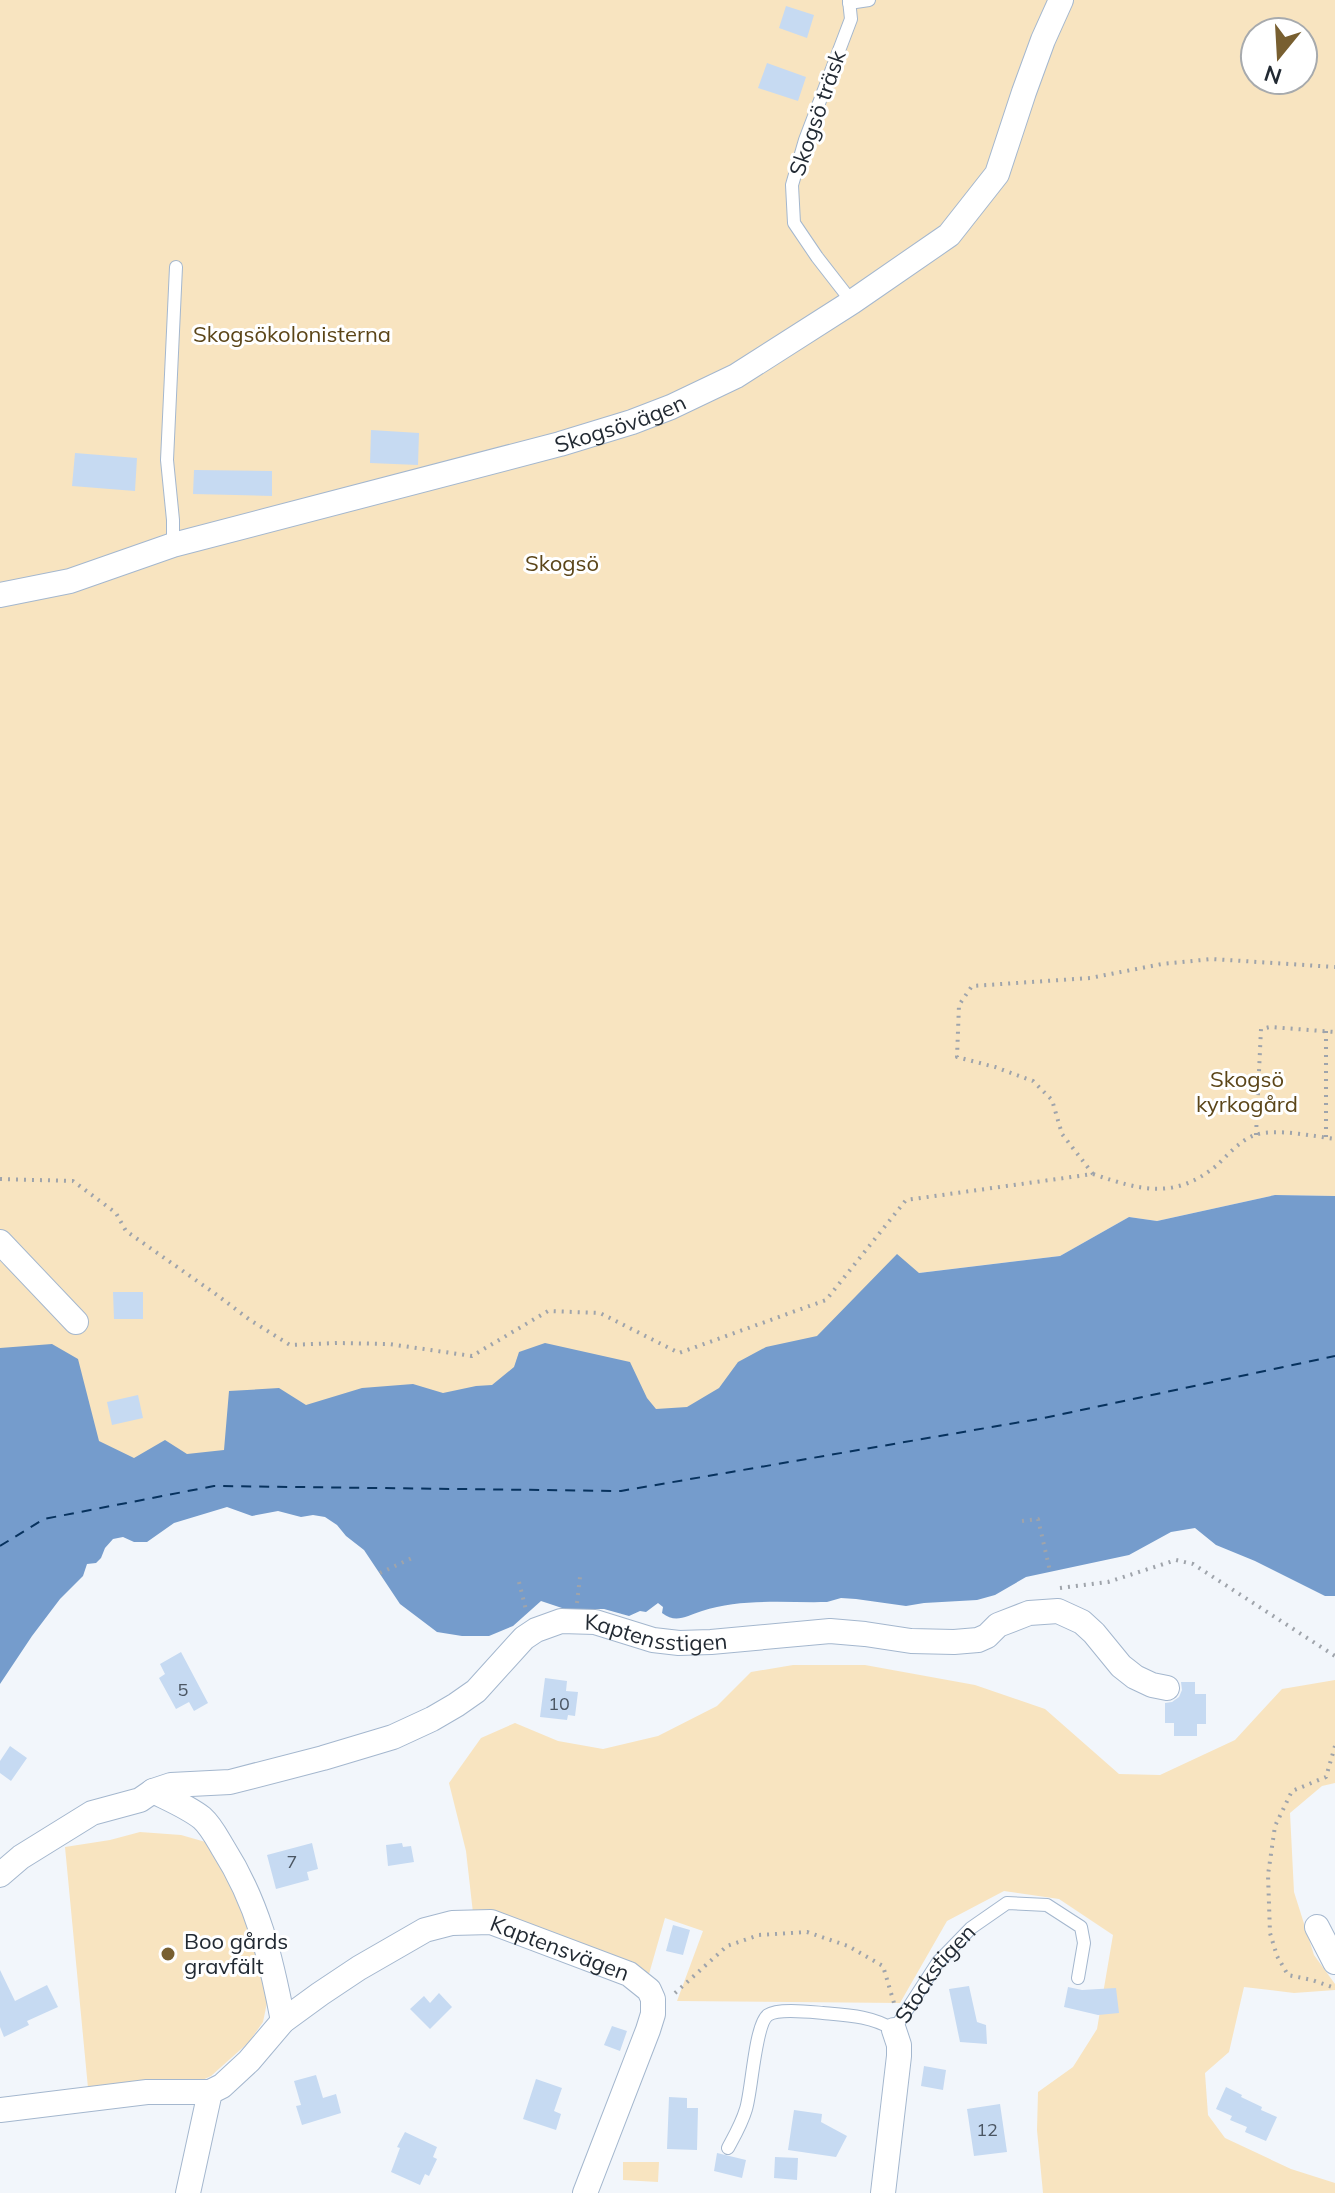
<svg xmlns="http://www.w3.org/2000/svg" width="1335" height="2193" font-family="Mulish,sans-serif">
  <rect width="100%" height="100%" fill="#f2f6fb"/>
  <path fill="#f8e4c0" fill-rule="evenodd" d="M0,0H1335V1196L1275,1195L1157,1221L1129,1217L1060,1256L919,1273L952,1433L378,1468L0,1530ZM1255,32H1303V80H1255Z
    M793,1665H865L975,1685L1045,1709L1119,1774L1160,1775L1235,1740L1282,1689L1335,1680V1783L1322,1786L1290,1813L1294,1892L1314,1955L1335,1984V1990L1294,1993L1244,1987L1229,2052L1205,2073L1208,2115L1225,2138L1291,2169L1335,2183V2193H1043L1037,2130L1038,2092L1073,2067L1097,2029L1113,1935L1059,1899L1004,1891L947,1921L900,2003L677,2001L703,1931L665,1918L649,1974L473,1913L466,1851L449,1783L481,1738L515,1723L558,1741L603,1749L658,1736L717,1706L751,1672Z
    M140,1832L181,1835L209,1843L231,1879L255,1939L268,1998L263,2022L249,2042L211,2076L192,2085L88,2088L65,1847L110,1840Z
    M623,2162H659L658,2182L623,2180Z"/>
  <path fill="#759ccc" d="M1275,1195L1335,1196V1596H1325L1255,1561L1216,1545L1195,1528L1171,1532L1129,1555L1026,1577L995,1595L977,1600L924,1603L906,1606L856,1599L841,1598L827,1602C786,1603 741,1598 702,1611C686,1616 676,1624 662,1613L663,1607L658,1603L646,1612L640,1611L629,1616L604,1609H565L541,1601L513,1626L489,1636H462L437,1632L400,1604L364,1550L346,1536L337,1525L325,1517L313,1515L301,1517L278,1511L252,1516L227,1507L174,1523L147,1542H134L123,1537L113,1539L105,1548L101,1558L96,1563L87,1564L83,1576L60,1599L32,1636L0,1684V1348L52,1344L78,1359L99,1441L134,1458L165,1440L187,1454L224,1450L229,1391L279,1388L306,1405L362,1388L413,1384L443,1393L476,1386L492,1385L514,1367L519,1352L545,1343L630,1362L647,1398L656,1409L687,1407L719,1388L738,1362L766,1347L817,1336L897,1254L919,1273L1060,1256L1129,1217L1157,1221Z"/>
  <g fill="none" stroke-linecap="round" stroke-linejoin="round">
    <path stroke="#07325e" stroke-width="2" stroke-dasharray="10 8" stroke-linecap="butt" d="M0,1546L44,1519L214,1486L621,1491L1044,1418L1335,1356"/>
  </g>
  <path fill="#c6daf2" d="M786,6L814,15L807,38L779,28Z
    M767,63L806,77L798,101L758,88Z
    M371,430L419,433L418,465L370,463Z
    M75,453L137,458L135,491L72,486Z
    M194,470L272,471V496L193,494Z
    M113,1292H143V1319H114Z
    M138,1395L143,1418L112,1425L107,1402Z
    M181,1652L208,1703L194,1711L189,1702L176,1709L159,1678L165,1674L160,1664Z
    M545,1678L567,1681L566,1691L578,1692L575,1716L568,1715L567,1720L540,1717Z
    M1181,1682H1195V1694H1206V1724H1197V1736H1174V1723H1165V1703L1172,1702L1179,1697L1182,1690Z
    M10,1746L27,1758L11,1781L0,1773V1761Z
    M312,1843L318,1869L307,1872L309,1880L276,1889L267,1855Z
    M402,1843L403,1847L411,1846L414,1862L388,1866L386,1845Z
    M673,1925L690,1930L683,1955L666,1951Z
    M0,1970L15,2001L47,1985L58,2007L27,2021L29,2025L4,2037L0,2027Z
    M969,1986L977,2022L986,2025L987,2044L960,2042L949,1989Z
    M1068,1987L1082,1990L1116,1988L1119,2013L1098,2015L1064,2007Z
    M439,1993L452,2007L430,2029L410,2009L424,1996L430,2003Z
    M612,2026L627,2031L620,2051L604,2045Z
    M924,2066L946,2070L943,2090L921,2086Z
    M316,2075L323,2098L336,2094L341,2113L302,2125L296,2106L301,2105L294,2081Z
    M536,2079L562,2088L554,2111L561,2114L556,2130L523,2119Z
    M1226,2087L1242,2095L1241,2097L1262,2107L1261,2110L1277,2117L1266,2141L1245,2132L1247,2127L1230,2120L1232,2116L1216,2109Z
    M669,2097L687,2098V2108H698L697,2150L667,2149Z
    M1000,2104L1007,2152L974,2156L967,2109Z
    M794,2110L822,2114L821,2122L847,2136L836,2157L788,2150Z
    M405,2132L437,2147L433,2157L437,2159L429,2176L425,2174L420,2185L391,2172L400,2148L397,2147Z
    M717,2153L746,2160L742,2178L714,2171Z
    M775,2157L798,2158L797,2180L774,2178Z"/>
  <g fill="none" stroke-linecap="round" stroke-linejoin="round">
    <g stroke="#a4b7ce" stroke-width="14">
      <g id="lane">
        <path d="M849,0L851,19L805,140L792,185L794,223L817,257L852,302"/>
        <path d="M849,3L869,0"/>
        <path d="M173,545V520L167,460L176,267"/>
        <path id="s1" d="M728,2148C735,2135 742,2123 746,2109C752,2090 755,2024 768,2015C778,2008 811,2012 823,2013C847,2015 873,2016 894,2030L938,1962L971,1928L1007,1903L1047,1905L1081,1927L1084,1943L1078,1978"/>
      </g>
    </g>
    <g stroke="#a4b7ce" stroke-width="26">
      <g id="street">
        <path id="s2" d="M0,595L70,581L173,545L560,444L632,422L671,407L736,376L852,302L949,235L997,174L1024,92L1043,40L1061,0"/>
        <path d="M0,1242L76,1322"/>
        <path d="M153,1791C169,1799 188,1807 202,1818C211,1826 217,1838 223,1848C258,1903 271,1958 283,2021"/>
        <path id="s3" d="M0,1875L21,1857L92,1813L140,1800L153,1791L171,1785L230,1782L323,1758L393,1737L432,1719L456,1705L476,1691L524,1638L536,1630L561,1621L595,1622L653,1640L679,1643L711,1642L830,1631L865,1634L911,1641L954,1642L978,1640L987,1636L998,1625L1029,1613L1058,1611L1082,1622L1094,1633L1121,1666L1135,1677L1152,1685L1167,1688"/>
        <path d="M1317,1927L1335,1962"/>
        <path id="s4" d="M210,2092L222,2086L249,2061L283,2021L320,1994L359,1968L425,1930L452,1923L491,1922L629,1974L649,1990L653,1999V2014L648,2030L585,2193"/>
        <path d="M0,2110L147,2092H210L188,2193"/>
        <path d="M883,2193L899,2056V2045L894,2030"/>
      </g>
    </g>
    <path stroke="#9fa4ab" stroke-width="4" stroke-dasharray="2 6" stroke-linecap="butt" d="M1326,1031V1138
      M1256,1135L1261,1029L1270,1027L1335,1032
      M1093,1174C1140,1190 1174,1200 1216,1166C1227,1156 1240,1140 1255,1135C1276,1128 1312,1136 1335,1139
      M0,1179L73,1181L116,1213L126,1231L217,1295L250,1320L290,1345L337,1343L389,1344L472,1356L548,1311L600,1313L679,1353L826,1300L906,1200L1093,1174L1062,1134L1052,1100L1033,1081L995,1067L957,1057L959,1005L972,986L1090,978L1162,964L1212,959L1335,967
      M1022,1521L1038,1519L1050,1571
      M380,1573L412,1558
      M519,1582L526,1610
      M1060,1588L1108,1582L1176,1560L1193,1564L1335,1656
      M577,1603L580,1577
      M1335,1746L1326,1777L1292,1791L1275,1826L1268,1875L1270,1933L1277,1956L1288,1975L1312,1980L1335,1988
      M675,1993L727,1946L759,1935L807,1932L848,1946L883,1966L894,2003"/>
    <use href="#lane" stroke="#fff" stroke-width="12"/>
    <use href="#street" stroke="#fff" stroke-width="24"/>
  </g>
  <circle fill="#785f30" stroke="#fff" stroke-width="3" cx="168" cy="1954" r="8"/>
  <g text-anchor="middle" stroke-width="6" stroke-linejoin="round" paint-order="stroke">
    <g font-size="18" fill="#4b5663">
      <text x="183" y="1696">5</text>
      <text x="559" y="1710">10</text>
      <text x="292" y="1868">7</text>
      <text x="987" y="2136">12</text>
    </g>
    <g font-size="22" fill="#222a33" stroke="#fff">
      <text transform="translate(817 113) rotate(-71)" y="8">Skogsö träsk</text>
      <text dy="8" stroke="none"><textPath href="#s2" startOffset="644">Skogsövägen</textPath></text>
      <text dy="8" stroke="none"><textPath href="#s3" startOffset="728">Kaptensstigen</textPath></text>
      <text dy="8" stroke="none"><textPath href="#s4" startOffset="412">Kaptensvägen</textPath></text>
      <text dy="8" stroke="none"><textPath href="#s1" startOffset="340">Stockstigen</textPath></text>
    </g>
    <g font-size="22" fill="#5b4518" stroke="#fff">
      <text x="292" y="342">Skogsökolonisterna</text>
      <text x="562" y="571">Skogsö</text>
      <text x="1247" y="1087">Skogsö<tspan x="1247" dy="25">kyrkogård</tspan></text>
    </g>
    <g font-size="22" fill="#222a33" stroke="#fff" text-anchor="start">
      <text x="184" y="1949">Boo gårds<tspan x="184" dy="25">gravfält</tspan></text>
    </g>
  </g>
  <g transform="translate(1279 56) rotate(198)"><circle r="38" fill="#ffffff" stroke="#a7aaad" stroke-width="2"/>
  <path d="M0-6L14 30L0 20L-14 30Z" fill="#785f30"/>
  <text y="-12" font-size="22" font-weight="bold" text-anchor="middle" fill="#222a33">N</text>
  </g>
</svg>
